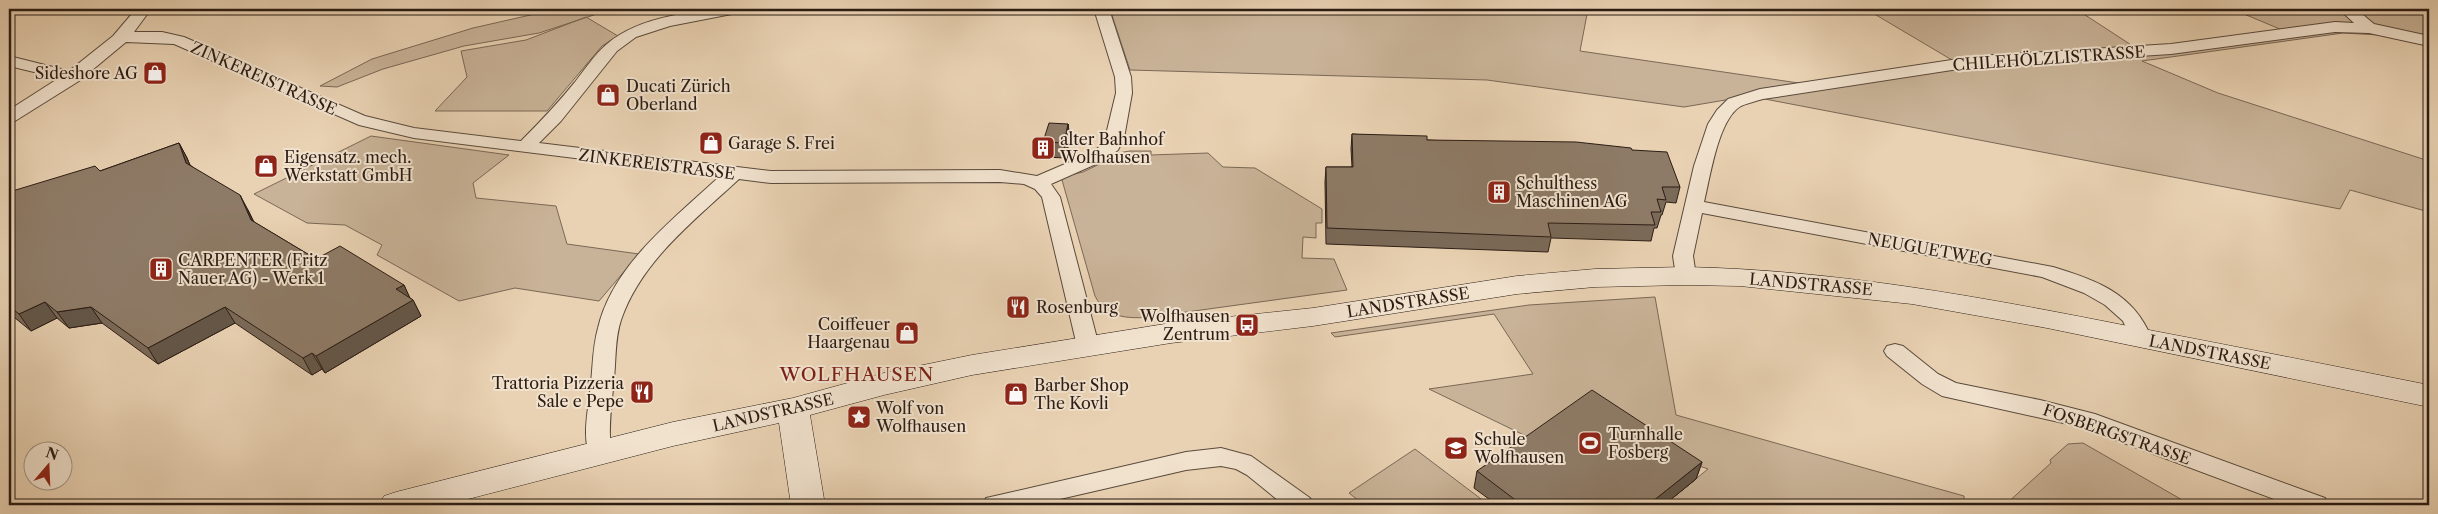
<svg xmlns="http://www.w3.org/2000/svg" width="2438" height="514" font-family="'Libre Caslon Text',serif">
  <rect width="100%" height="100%" fill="#e9d2b3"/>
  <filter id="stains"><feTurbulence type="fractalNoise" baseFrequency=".004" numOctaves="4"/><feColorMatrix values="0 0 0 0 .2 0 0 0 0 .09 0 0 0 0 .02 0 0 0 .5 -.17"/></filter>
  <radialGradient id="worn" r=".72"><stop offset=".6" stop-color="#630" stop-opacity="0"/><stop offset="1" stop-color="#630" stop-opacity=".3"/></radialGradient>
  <path fill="#c9b398" stroke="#7a6856" d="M557,9H612L539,33L464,46L383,69L337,87L320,86L372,59L473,28Z
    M1110,9H1476L1501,11V9H1588L1580,51L1819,86L1957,63L1871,12L1856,9H2076L2142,52L2287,32L2232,9H2429V46L2380,35L2343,33L2142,61L2218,93L2429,161V212L2350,190L2340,209L1749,96L1684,107L1487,80L1130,70Z
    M586,17L618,36L602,46L547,111H435L467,77L461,51L526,40Z
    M371,136L509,155L473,183L476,198L556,206L567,244L639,254L599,301L515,288L459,301L377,255L382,245L345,225L307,223L254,194Z
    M1130,151H1151V155L1208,153L1223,167L1255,168L1322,209V223H1316V238L1303,237L1302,258L1334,259L1347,290L1172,314L1167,312L1164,316C1139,318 1108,323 1095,296L1062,180L1066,176L1083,172L1108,160L1118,153Z
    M1655,297L1676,415L1964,496V500C1948,505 1936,508 1920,500L1904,505H1664L1708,469L1677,458L1530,438L1429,389L1533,374L1494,314L1335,337L1331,333L1529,305Z
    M2083,443L2191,505H2005L2051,463L2050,460L2068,444Z
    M1415,449L1489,505H1364L1349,493Z"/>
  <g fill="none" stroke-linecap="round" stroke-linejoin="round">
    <g stroke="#5a4a3c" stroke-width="2">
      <path id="street" d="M136,9H151L134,32H162L184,37L365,116L414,128L521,141C540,122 558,103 575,82C585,69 595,54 607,44C640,15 702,9 744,9L742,12L670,26L636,37L617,51L561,121L539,143L771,171L1000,170L1037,176L1093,152L1104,143L1116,93L1115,77L1094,9H1109L1131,77L1132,93L1124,138L1118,150L1105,160L1051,184L1060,197L1099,346L1096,351L1088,353L1080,351L1077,346L1042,197L1035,189L1024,184L1000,182L771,183L739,179C695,220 641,261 621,320C616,335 616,350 615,365C614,389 609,413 610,437C611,446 613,452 608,459L600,462L592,459C581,441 588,412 590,392C593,371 592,349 598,328C613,264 674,219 720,176L414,138L359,125L174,44L126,42L79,81L15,121L9,122V110L59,78L9,66V56L69,71L113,36Z
        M2339,9H2356L2374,24L2429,36V46L2369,33L2335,32L2171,54L1978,66L1763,99C1756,101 1748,103 1741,106C1718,119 1710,178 1704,202L2053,267C2096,280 2133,293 2151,337L2148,342L2140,344L2132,342L2123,321L2105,305L2084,293L2042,277L1702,213L1693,256L1696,276L1693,281L1686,282L1679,281L1676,276L1673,256L1694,166L1708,124L1717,110L1728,99L1760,89L1978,56L2171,44L2335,22L2354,23Z
        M1895,344L1903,346L1938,374L1956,383L2040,400L2095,414L2325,498L2328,505H2290L2081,427L1942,396L1922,384L1887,356L1884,351L1887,346Z
        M1221,448L1251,456L1310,498L1313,505H1284L1247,475L1236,469L1221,466L1186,470L1034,505H983L986,498L995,496L1186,452Z"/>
    </g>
    <g stroke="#2b1c14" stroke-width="1">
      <path id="secondary" d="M1686,267C1835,270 1982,297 2128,326C2228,345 2329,365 2429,385V407L2047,328L1912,304L1740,286L1686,285L1595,287L1517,294L1313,326L1171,343L972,375L884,395L810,415L825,505H791L779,423L673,446L445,505H379L384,496L396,492L673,422L793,398L884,373L972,355L1171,323L1313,308L1517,276L1595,269Z"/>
    </g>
    <use href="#street" fill="#f1e2ce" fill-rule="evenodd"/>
    <use href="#secondary" fill="#f1e2ce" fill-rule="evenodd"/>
  </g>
  <path fill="#7a6a59" stroke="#2b1c14" d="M1068,124L1070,139L1065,158L1045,157L1043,142Z
    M1352,134L1427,140L1632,150L1680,187L1676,203L1666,202L1662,215H1661L1657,228H1654L1651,241L1551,238L1548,252L1326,244L1325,182L1326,167H1352L1351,149Z
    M179,143L187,158L190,165L248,210L254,222L316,259L404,285L410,298L413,300L421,316L325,373L322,369L312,375L235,323L158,364L102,323L69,328L57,318L31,331L9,313V192L100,171Z
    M1702,462L1696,479L1664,505H1497L1474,488L1477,471Z"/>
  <path fill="#635648" stroke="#2b1c14" d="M1068,124L1070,139L1065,158L1064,143Z
    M179,143L187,158L195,178L186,163Z
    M240,195L248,210L260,236L251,220Z
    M404,285L411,301L396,289Z
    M413,300L421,316L325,373L316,356Z
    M45,302L57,318L31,331L19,314Z
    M91,307L102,323L69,328L57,312Z
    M225,307L235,323L158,364L148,348Z
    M312,353L322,369L312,375L303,358Z
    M1702,462L1696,479L1664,505H1648Z"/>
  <path fill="#8e7b67" stroke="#2b1c14" d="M1049,123L1068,124L1064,143L1043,142Z
    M1352,134L1427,136V140L1576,142L1631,148L1632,150L1667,152L1680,187H1662L1666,200L1657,199L1661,212H1651L1655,225L1548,223L1551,237L1327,228L1326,167H1353Z
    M179,143L186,163L240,195L251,220L316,259L340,246L404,285L396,289L413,300L316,356L312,353L303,358L225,307L148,348L91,307L57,312L45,302L19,314L9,306V192L95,166L100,171Z
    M1592,390L1702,462L1648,505H1522L1477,471Z"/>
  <defs>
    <g id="shop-square" transform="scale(1.25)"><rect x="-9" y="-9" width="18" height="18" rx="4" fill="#8f2418" stroke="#f1e2ce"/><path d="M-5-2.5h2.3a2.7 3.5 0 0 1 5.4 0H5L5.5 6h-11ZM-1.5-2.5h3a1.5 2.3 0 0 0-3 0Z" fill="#fff"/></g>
    <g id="building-square" transform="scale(1.25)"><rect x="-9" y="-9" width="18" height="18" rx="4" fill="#8f2418" stroke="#f1e2ce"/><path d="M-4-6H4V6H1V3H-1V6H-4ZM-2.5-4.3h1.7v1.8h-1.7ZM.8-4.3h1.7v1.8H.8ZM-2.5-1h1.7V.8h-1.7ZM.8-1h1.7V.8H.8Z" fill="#fff"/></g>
    <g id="restaurant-square" transform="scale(1.25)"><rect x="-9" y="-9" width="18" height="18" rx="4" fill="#8f2418" stroke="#f1e2ce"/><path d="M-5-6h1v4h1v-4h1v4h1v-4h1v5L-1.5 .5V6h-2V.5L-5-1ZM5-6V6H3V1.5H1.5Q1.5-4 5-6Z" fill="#fff"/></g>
    <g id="bus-square" transform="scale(1.25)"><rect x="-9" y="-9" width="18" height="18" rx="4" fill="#8f2418" stroke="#f1e2ce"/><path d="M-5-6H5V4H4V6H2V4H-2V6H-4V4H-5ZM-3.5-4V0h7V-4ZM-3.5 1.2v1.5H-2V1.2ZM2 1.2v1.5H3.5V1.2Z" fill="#fff"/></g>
    <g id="sight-square" transform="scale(1.25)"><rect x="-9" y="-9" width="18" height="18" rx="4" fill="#8f2418" stroke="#f1e2ce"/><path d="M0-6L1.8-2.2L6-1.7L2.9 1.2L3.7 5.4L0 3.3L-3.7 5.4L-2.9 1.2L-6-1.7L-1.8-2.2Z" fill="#fff"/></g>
    <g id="stadium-square" transform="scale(1.25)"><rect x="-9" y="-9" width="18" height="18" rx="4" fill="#8f2418" stroke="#f1e2ce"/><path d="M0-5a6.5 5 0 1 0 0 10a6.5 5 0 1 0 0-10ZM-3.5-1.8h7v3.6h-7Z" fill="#fff"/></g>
    <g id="school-square" transform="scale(1.25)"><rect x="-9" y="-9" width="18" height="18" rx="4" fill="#8f2418" stroke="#f1e2ce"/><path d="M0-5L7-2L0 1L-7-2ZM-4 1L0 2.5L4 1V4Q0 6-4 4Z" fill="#fff"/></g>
  </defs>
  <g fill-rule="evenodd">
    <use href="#shop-square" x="155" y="73"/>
    <use href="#shop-square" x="608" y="95"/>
    <use href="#shop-square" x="711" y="143"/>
    <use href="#building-square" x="1043" y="148"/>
    <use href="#shop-square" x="266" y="166"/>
    <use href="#building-square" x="1499" y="192"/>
    <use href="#building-square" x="161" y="269"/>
    <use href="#restaurant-square" x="1018" y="307"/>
    <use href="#bus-square" x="1247" y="325"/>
    <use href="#shop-square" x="907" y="333"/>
    <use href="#restaurant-square" x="642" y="392"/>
    <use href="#shop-square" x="1016" y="394"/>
    <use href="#sight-square" x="859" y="417"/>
    <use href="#stadium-square" x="1590" y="443"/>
    <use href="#school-square" x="1456" y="448"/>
  </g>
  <g text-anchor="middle" stroke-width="4" stroke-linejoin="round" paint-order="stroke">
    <g font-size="16" fill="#2b1c14" stroke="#f1e2ce">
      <text transform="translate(2049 58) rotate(-4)" y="6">CHILEHÖLZLISTRASSE</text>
      <text transform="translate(264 78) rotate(24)" y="6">ZINKEREISTRASSE</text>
      <text transform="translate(657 164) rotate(7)" y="6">ZINKEREISTRASSE</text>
      <text transform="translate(1930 249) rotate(10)" y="6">NEUGUETWEG</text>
      <text transform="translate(1811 284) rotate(5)" y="6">LANDSTRASSE</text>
      <text transform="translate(1408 302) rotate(-9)" y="6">LANDSTRASSE</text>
      <text transform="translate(2210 352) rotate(11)" y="6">LANDSTRASSE</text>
      <text transform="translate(773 412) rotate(-13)" y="6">LANDSTRASSE</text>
      <text transform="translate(2117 434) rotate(19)" y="6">FOSBERGSTRASSE</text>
    </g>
    <g font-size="16" fill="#2b1c14" stroke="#f1e2ce" text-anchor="start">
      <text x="138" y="79" text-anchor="end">Sideshore AG</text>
      <text x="626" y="92">Ducati Zürich<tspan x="626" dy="18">Oberland</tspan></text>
      <text x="1060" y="145">alter Bahnhof<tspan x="1060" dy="18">Wolfhausen</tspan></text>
      <text x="728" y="149">Garage S. Frei</text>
      <text x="284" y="163">Eigensatz. mech.<tspan x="284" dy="18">Werkstatt GmbH</tspan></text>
      <text x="1516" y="189">Schulthess<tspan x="1516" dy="18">Maschinen AG</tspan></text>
      <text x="178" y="266">CARPENTER (Fritz<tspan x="178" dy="18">Nauer AG) - Werk 1</tspan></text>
      <text x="1036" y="313">Rosenburg</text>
      <text x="1230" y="322" text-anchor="end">Wolfhausen<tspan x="1230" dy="18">Zentrum</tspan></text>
      <text x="890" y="330" text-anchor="end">Coiffeuer<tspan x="890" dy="18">Haargenau</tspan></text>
      <text x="624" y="389" text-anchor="end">Trattoria Pizzeria<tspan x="624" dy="18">Sale e Pepe</tspan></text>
      <text x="1034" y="391">Barber Shop<tspan x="1034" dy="18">The Kovli</tspan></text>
      <text x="876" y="414">Wolf von<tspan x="876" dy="18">Wolfhausen</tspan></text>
      <text x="1608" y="440">Turnhalle<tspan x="1608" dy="18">Fosberg</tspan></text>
      <text x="1474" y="445">Schule<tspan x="1474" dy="18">Wolfhausen</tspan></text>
    </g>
    <g font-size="19" letter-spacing="1" fill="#7a1f14" stroke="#f1e2ce">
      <text x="857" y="381">WOLFHAUSEN</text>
    </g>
  </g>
  <rect width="2438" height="514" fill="none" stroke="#e9d2b3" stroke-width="30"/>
  <rect x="10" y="10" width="2418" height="494" fill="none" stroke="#2b1c14" stroke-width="2.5"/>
  <rect x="15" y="15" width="2408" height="484" fill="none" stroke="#2b1c14"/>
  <g transform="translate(48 466) rotate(19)"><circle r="24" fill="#f1e2ce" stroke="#a29384"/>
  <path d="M0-4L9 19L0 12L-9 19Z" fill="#8f2418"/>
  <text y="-8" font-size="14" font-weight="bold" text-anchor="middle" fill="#2b1c14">N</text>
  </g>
  <rect width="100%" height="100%" filter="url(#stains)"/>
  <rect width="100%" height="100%" fill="url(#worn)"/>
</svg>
